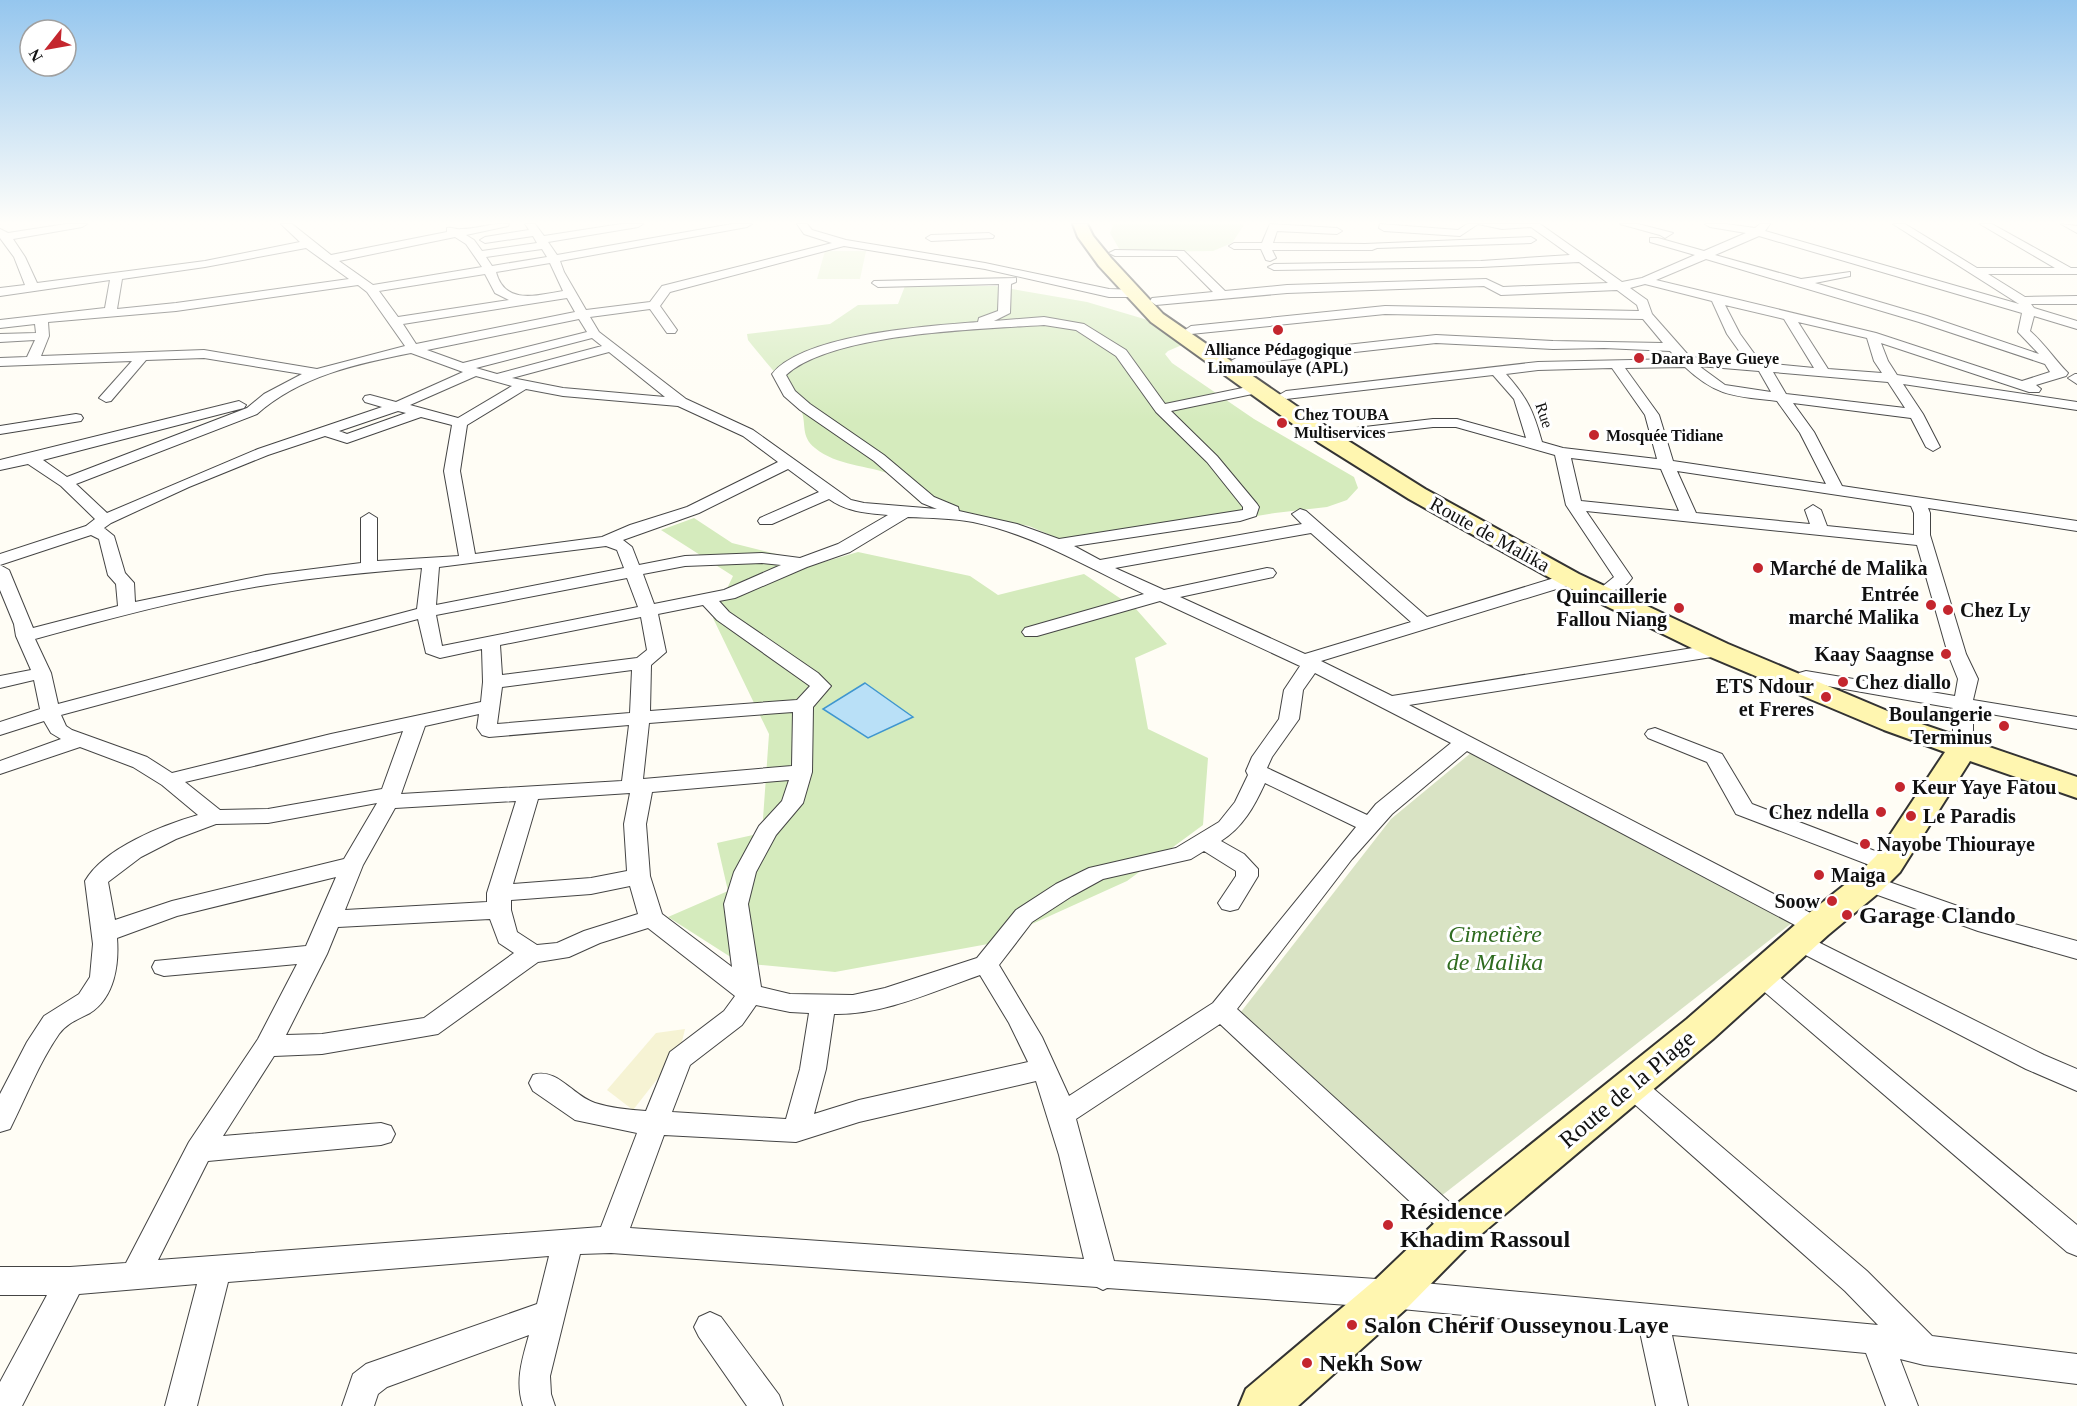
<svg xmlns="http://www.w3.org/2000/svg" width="2077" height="1406" font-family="'Times New Roman',serif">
  <rect width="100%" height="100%" fill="#fffdf5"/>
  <path fill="#f6f3d4" d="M685,1029L680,1050L633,1110L607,1090L656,1033Z"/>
  <path fill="#d5ebbd" d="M1114,224H1244V225L1232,243L1213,251L1121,252L1110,233Z
    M905,286H995L1087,302L1151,321L1182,342V345L1168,351L1165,354L1172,363L1254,419L1354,477L1358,488L1347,500L1327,507L1275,513L1076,546L1029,526L949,510L918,501L904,487L902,480L893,475C867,465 837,466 815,448C800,436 807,423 801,410C792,389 763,360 748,340L747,334L830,324L858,305L898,304Z
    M694,518L732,543L817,564L858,552L970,576L998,595L1084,574L1136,609L1167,644L1135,658L1148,729L1208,758L1203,825L1127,881L988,944L835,972L740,963L668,917L728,891L717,843L762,833L769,734L713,618L733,576L661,530Z"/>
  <path fill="#d9e3c4" d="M1472,752L1793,922L1436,1200L1237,1017L1391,819Z"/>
  <path fill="#e6f2cf" d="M825,251H866L860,279H817Z"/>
  <path fill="#b9e0f7" stroke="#3f96cf" stroke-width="1.5" d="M865,683L913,717L868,738L823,709Z"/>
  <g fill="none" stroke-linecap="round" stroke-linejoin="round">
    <g stroke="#444" stroke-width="2">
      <path id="street" d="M66,224H87L82,227L13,239L25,257L37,283L205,261L300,242L281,224H292L331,255L447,232V228C453,227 456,230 461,229C478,229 493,222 509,224L508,226L466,235L474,240L482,251L537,243L533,236L485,243L480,240L485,237L529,230L525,224H535L544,236L621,224H643L638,227L548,242L557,255L732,224H752L747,227L560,261L564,272L586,310L650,302L662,286L832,243L804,234L797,224H807L812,230L846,240L985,263L1109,289L1139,290V296L1135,297H1109L985,269L844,246L670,292L660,306L677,330L675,333H667L650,309L590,317L599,332L686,399L753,430L851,500L864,503L937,509L922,503L874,461L800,410L784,396L772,374C804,334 928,326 978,322L979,318L998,311L999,284L878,287L872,283L874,281L1016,278V282L1011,284L1010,313L994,321L1044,317L1084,324L1126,350L1165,404L1257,385L1262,386L1264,389L1262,392L1171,411L1217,456L1257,504L1259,507L1256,516L1240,521L1074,546L1100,560L1302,524L1292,514L1300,509L1306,511L1427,617L1564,575H1576L1579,579L1576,583L1321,661L1392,696L1718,644L1725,646L1727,650L1725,654L1718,656L1409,705L1824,920L1828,926L1824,932L1816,934L1808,932L1467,751L1392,814L1352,859L1237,1009L1468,1219L1473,1228L1468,1237L1458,1241L1448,1237L1220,1024L1076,1119L1114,1261L1391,1280L1878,1325L1845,1291L1623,1094L1619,1086L1623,1078L1632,1075L1641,1078L1867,1271L1932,1336L2077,1354V1384L1924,1365L1900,1359L1918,1406H1886L1866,1353L1672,1335L1688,1406H1656L1640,1332L1391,1308L1107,1288L1103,1290L1097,1287L611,1253L580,1254L550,1376L551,1394L555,1406H523C515,1381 522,1360 529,1335L387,1387L378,1394L374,1406H342L353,1374L366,1364L537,1304L549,1256L228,1282L197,1406H165L197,1284L79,1294L22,1406H0V1382L47,1295H0V1267H70L126,1263L189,1142L258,1039L297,964L164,976L155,973L152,967L155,961L306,946L336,877L177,916L117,938C119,964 115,997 90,1013C79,1019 67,1023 59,1034C39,1063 26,1097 10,1129L0,1132V1094L27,1042L44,1016L79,994L90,977L93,944L85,881C104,848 163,825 198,815L162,785L133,767L80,747L0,774V761L61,739L51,733L44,721L0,735V722L40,709L34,680L0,688V676L31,670L16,636L14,624L0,590V554L86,526L95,519L61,486L28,464L0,470V460L239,401L246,405L244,408L43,460L67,477L247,408L264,394L302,374L204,358L146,360L111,401L106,402L99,398L132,361L0,366V358L27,357L35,340L0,342V334L36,333L35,324L0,328V320L105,308L110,280L0,296V288L25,285L14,257L0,238V229L8,233ZM455,237L466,244L482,267L373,285L339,261ZM306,248L349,279L176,303L117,309L122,279L205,267ZM542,249L547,257L492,266L486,257ZM550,263L563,291C538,295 505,306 496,272ZM485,274L495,293L509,300L398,317L379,291ZM358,285L367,292L405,346L317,369L204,350L41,356L49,336L48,322L176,311ZM567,298L575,312L416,344L403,324ZM579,319L587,332L463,363L427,350ZM1044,325L1076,330L1116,356L1156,412L1207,462L1243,507V510L1059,539L1017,524L959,511L958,507L934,497L884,455L810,404L795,391L786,375C832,333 980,329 1044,325ZM592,338L602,346L497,374L476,368ZM609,352L665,397L563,388L512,378ZM411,353L463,372L396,402L370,395L365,396L363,399L365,402L382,407L258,449L107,513L76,484L257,414C300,376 356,364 411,353ZM476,376L512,386L458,418L410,405ZM526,389L563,396L678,406L743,436L778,462L687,507L630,525L602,537L475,554L460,471L467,425ZM398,411L406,413L347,434L339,431ZM421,417L452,425L444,471L459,556L377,561V518L369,513L361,518V563L266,575L135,602L134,583L125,573L114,536L104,528L111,523L189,487L268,455L325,436L347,443ZM788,469L819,492L760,518L758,521L760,524H772L829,499C847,512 867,513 888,515L838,544L800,558L762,553L685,556L639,565L632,547L623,540L699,513ZM908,517C930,518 952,518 973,522C1035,535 1088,568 1144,594L1025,628L1022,632L1025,636H1037L1160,601L1300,666L1284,690L1279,719L1252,757L1246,771L1248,775L1235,802L1219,822L1176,848L1089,868L1056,884L1016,910L977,958L885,988L853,995L790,994L761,987L748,904L756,872L776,835L803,803L812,772L813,707L831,686L818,673L729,612L719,601L735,598L807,567L850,552ZM1311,533L1411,622L1305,654L1180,597L1273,577L1276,573L1273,569L1267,568L1164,590L1115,568ZM91,535L99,539L108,575L116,584L118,606L33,628L9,570L0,565ZM606,546L617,550L624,568L436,605L439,567ZM762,563L781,565L724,590L654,604L643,574L685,566ZM422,568L417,609L58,704L51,673L35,639C112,618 189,597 267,585C318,577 370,572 422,568ZM627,578L638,607L442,646L436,615ZM703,605L717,620L810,686L797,700L650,711L651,665L666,652L658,614ZM641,617L647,650L637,658L502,675L500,645ZM418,619L426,653L440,658L482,649L483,682L481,702L331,734L172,773L147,757L72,730L66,726L61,715ZM632,670L630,713L497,724L502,687ZM1315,673L1451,743L1376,804L1367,815L1267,768L1272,757L1299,719L1303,690ZM793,712L792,766L643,779L649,723ZM479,714L477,728L482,735L489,737L629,725L622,781L401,794L425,726ZM403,731L382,789L268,809L220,810L185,782ZM789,780L782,801L759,826L734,872L724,904L732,967L662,914L650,876L646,824L652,792ZM1265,783L1356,827L1213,1003L1069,1096L1042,1037L999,965L1032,922L1072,896L1103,879L1191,859L1204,851L1236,871V876L1218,903L1222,909L1230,911L1238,909L1258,876V869L1244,854L1221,841C1243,827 1254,807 1265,783ZM630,793L624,824L627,871L591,878L513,884L538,799ZM516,801L487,893V902L345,910L363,865L395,808ZM377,803L344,859L172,901L115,920L108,882L141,857L176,839L216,824L268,823ZM630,886L638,914L584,931L557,943L537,945L517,932L511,910V900L591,894ZM490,919L499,943L514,953L424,1018L322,1034L286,1035L327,954L338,927ZM648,928L735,996L724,1011L670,1052L646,1111C629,1110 611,1108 595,1103C573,1096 557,1067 533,1075L529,1083L533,1091L575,1120L637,1133L601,1227L158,1260L208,1161L381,1145L391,1142L395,1134L391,1126L381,1123L223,1136L274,1056L322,1054L438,1034L538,962L569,957L600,943ZM980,975L1009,1023L1028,1062L859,1100L814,1114L826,1069L834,1014C884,1015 934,991 980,975ZM756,1005L790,1012L809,1013L800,1069L786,1119L672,1112L690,1065L742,1025ZM1036,1081L1059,1155L1084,1259L630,1228L664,1135L796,1142L859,1122Z
        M1270,224L1337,228L1342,231L1337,234L1277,231L1273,243L1365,244L1531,237L1536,240L1531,243L1377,248L1372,250H1272L1276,258L1270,261L1266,260L1261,249H1234L1229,246L1234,243H1262Z
        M1380,224L1458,230L1467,224H1540L1622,282L1642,278L1695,255L1650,242V238H1658L1704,251L1746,233L1710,227L1705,224H1726L1755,228L1760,224H1770L1765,231L2019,304L1893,224H1905L1977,268H2055L1980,224H1992L2071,268H2077V274H1988L2025,297L2077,296V304H2031L2034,308L2077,321V329L2034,316L2030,331C2045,344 2055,360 2068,373L2066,376L2036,385L2041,389L2039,392H2029L1881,343L1888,361L1897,375L2077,402V410L1903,384L1923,414L1940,447L1933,451L1926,447L1911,418L1793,403L1814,432L1842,486L2077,521V531L1928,508L1930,513V535L1966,654L1978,679L1973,700L2077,717V729L1973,711V748L1970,752L1963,754L1956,752L1953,748V708L1799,681L1796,677L1799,673L1806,671L1955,696L1958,679L1948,654L1917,545L1586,511L1632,578C1626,587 1616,592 1606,590L1603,586L1614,577L1566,505L1555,455L1456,427H1433L1339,438L1332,434L1339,430L1433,419H1457L1526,438L1514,399L1493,375L1286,399L1279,395L1286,391L1538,362L1678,359L1670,351L1604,348L1553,349L1436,343L1238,365L1231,361L1238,357L1436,335L1553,341L1663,343L1643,319L1385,314L1191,334L1185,330L1191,326L1385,306L1639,311L1637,305L1617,290L1501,295L1484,286L1287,293L1156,305L1150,301L1152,298L1213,292L1177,256H1115L1109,253L1115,250L1184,251L1225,291L1287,285L1486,279L1503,287L1608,283L1579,262L1481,267L1274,270L1268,267L1274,264L1481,261L1570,255L1531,227L1502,229L1478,224L1460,236L1384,231L1379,228ZM1759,236L2022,313L2018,332L2039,354L1927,316L1815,283L1850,276V272L1801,279L1715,255ZM1706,259L1919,322L2045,364L2050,372L2022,381L1876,333L1656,280ZM1645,284L1712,301L1727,334L1747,362L1690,357L1652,314L1647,300L1630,288ZM1725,305L1784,319L1814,368L1761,363L1740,334ZM1798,322L1867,338L1874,361L1882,373L1828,369ZM1699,366L1759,371L1771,392L1725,385ZM1685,367C1717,397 1735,396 1777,401L1800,433L1826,484L1673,461L1659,415L1625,368ZM1612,368L1645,415L1657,459L1563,448L1542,442C1533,410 1528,399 1506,374L1538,370ZM1773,372L1888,382L1905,408L1786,394ZM1571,458L1661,469L1679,511L1581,501ZM1677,471L1911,506L1914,513V535L1827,526L1821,510L1813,505L1805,510L1810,524L1696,513Z
        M1620,224H1638L1673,233L1665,238L1660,235Z
        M2061,224L2077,226V233Z
        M989,233L994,236L993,238L931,241L926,238L931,235Z
        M2075,374H2077V384L2068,378Z
        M76,414L81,415L83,418L81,421L0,434V426Z
        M1655,728L1722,754L1752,804L1896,859L1899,864L1896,869L1888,872L1880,869L1736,814L1707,762L1648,738L1645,734L1648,730Z
        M1869,875L1992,918L2077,941V959L1978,931L1861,889L1858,883L1861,877Z
        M1800,933L2044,1055L2077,1069V1091L2026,1069L1792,948L1788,942L1792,936Z
        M1762,967L1771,970L2077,1225V1256L2067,1252L1753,982L1750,976L1753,970Z
        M710,1312L721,1317L779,1395L783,1406H747L699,1337L694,1327L699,1317Z"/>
    </g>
    <g stroke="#333" stroke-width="4">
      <path id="secondary" d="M1073,224H1087L1093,236L1111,258L1163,314L1334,432L1425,489L1579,574L1728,644L1904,718L2077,777V798L1970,761L1900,872L1881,891L1828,935L1713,1039L1473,1241L1407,1308L1298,1406H1239L1246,1389L1375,1280L1443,1215L1687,1019L1804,917L1857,875L1876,856L1945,752L1884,730L1708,656L1561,584L1409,499L1318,442L1151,322L1099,266L1078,237Z"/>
    </g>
    <use href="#street" fill="#fff" fill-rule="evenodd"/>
    <use href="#secondary" fill="#fff6b0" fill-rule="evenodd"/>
  </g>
  <linearGradient id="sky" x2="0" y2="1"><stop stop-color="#95c6ee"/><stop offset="0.53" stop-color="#fffefa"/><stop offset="1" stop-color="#fffefa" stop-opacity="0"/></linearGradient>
  <rect width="2077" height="420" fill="url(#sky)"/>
  <g fill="#c4262e" stroke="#fff" stroke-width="2">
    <circle cx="1278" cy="330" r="6"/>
    <circle cx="1639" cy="358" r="6"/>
    <circle cx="1282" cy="423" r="6"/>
    <circle cx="1594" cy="435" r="6"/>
    <circle cx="1758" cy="568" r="6"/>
    <circle cx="1931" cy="605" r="6"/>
    <circle cx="1679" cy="608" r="6"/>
    <circle cx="1948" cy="610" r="6"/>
    <circle cx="1946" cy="654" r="6"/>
    <circle cx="1843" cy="682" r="6"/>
    <circle cx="1826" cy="697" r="6"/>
    <circle cx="2004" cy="726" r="6"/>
    <circle cx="1900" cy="787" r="6"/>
    <circle cx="1881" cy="812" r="6"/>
    <circle cx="1911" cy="816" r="6"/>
    <circle cx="1865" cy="844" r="6"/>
    <circle cx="1819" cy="875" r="6"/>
    <circle cx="1832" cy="901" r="6"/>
    <circle cx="1847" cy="915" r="6"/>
    <circle cx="1388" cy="1225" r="6"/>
    <circle cx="1352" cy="1325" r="6"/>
    <circle cx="1307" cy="1363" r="6"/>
  </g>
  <g text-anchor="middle" stroke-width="6" stroke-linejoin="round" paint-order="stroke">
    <g font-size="16" font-weight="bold" fill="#111" stroke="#fff" text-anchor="start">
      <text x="1278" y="355" text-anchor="middle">Alliance Pédagogique<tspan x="1278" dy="18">Limamoulaye (APL)</tspan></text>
      <text x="1651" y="364">Daara Baye Gueye</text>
      <text x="1294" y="420">Chez TOUBA<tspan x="1294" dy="18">Multiservices</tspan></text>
      <text x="1606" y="441">Mosquée Tidiane</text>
    </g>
    <g font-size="16" fill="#111" stroke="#fff">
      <text transform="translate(1545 415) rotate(72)" y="6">Rue</text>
    </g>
    <g font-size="20" fill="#111" stroke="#fff">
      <text transform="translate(1490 534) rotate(29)" y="7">Route de Malika</text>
    </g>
    <g font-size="20" font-weight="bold" fill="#111" stroke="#fff" text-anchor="start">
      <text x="1770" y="575">Marché de Malika</text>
      <text x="1919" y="601" text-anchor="end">Entrée<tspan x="1919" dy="23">marché Malika</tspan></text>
      <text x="1667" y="603" text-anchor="end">Quincaillerie<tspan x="1667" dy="23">Fallou Niang</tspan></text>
      <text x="1960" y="617">Chez Ly</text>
      <text x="1934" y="661" text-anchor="end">Kaay Saagnse</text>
      <text x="1855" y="689">Chez diallo</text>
      <text x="1814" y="693" text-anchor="end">ETS Ndour<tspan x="1814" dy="23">et Freres</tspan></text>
      <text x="1992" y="721" text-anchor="end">Boulangerie<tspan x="1992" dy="23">Terminus</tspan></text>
      <text x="1912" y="794">Keur Yaye Fatou</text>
      <text x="1869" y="819" text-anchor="end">Chez ndella</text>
      <text x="1923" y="823">Le Paradis</text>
      <text x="1877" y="851">Nayobe Thiouraye</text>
      <text x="1831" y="882">Maiga</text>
      <text x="1820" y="908" text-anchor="end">Soow</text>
    </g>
    <g font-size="24" font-weight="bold" fill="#111" stroke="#fff" text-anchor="start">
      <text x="1859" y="923">Garage Clando</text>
      <text x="1400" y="1219">Résidence<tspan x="1400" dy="28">Khadim Rassoul</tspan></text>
      <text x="1364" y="1333">Salon Chérif Ousseynou Laye</text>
      <text x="1319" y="1371">Nekh Sow</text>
    </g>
    <g font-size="24" font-style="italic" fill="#2f6b1f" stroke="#fff">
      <text x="1495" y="942">Cimetière<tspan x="1495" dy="28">de Malika</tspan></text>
    </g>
    <g font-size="24" fill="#111" stroke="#fff">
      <text transform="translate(1627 1089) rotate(-40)" y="8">Route de la Plage</text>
    </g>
  </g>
  <g transform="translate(48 48) rotate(239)"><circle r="28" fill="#ffffff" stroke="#a0a0a0" stroke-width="1.5"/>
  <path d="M0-4.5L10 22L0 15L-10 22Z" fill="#c4262e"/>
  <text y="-9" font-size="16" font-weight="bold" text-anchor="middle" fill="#111111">N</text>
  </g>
</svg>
